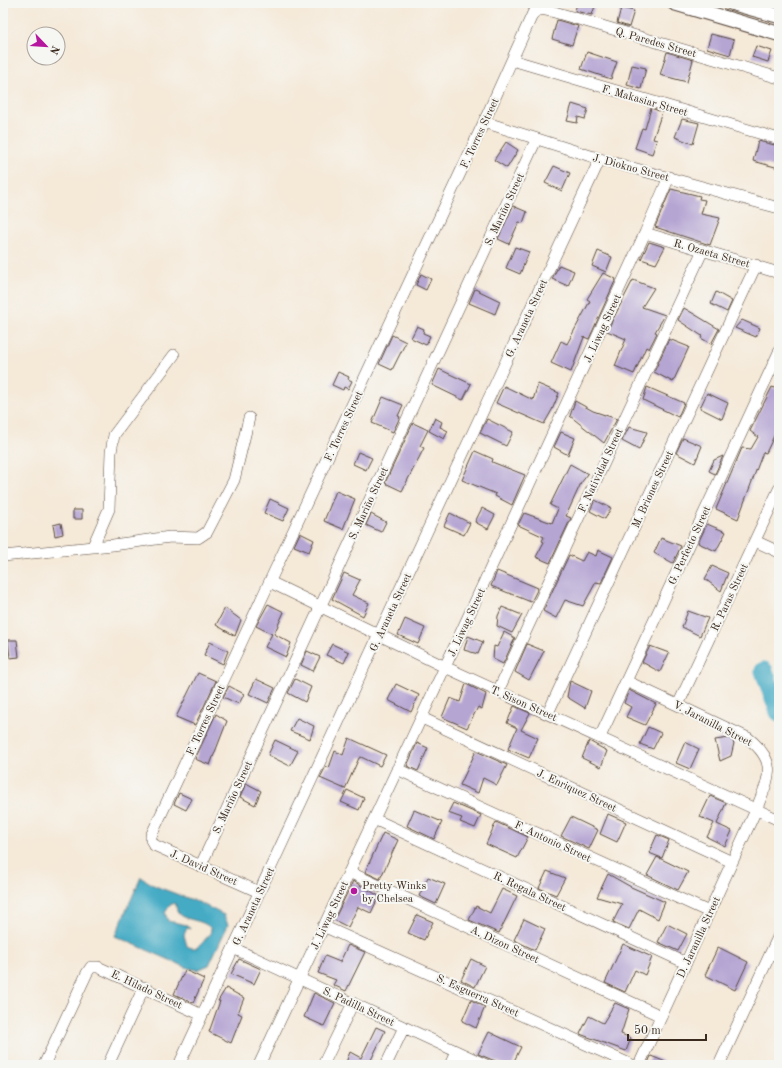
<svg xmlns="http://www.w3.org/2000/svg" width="782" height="1068" font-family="'Old Standard TT',serif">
  <rect width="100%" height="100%" fill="#f6f6f2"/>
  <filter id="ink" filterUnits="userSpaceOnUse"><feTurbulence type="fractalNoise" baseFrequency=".025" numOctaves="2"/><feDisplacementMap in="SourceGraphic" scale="8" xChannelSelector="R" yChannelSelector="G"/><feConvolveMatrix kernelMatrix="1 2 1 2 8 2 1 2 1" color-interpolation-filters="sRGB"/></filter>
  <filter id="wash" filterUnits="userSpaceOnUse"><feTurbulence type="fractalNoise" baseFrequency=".012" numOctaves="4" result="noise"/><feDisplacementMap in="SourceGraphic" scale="16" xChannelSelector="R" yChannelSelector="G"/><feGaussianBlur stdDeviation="0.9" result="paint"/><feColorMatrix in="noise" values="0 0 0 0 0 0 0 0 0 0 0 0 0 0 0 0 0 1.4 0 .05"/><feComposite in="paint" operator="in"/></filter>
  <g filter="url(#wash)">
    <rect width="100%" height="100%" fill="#f5e9d8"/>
    <path fill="#45abc5" stroke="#406a72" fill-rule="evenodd" d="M141,877L155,886L198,902L224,915L228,925L209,965L197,970L188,968L115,936ZM175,903C177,906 176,910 178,912C184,922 203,918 211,929L210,935C202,940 200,953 187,946L184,935L187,928L190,929L187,925L168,921L165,913L170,905Z"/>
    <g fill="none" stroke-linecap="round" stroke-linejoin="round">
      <path stroke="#45abc5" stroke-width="19" d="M764,671L779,712"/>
    </g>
    <g id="blocks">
      <path fill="#b5a5d3" d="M577,3H596L592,15L575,11Z
        M621,8L634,11L629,27L617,23Z
        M557,20L578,26L572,45L552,39Z
        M711,34L734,40L730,55L707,48Z
        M756,46L772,51L768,62L752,57Z
        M587,52L617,62L611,79L581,69Z
        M667,52L693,60L687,82L660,75Z
        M632,65L646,68L641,89L627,85Z
        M572,104L588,109L585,119L578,117L577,123L567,121Z
        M651,108L662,112L653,139L657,140L652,154L635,148L642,128L645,129Z
        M682,119L699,123L693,144L675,137Z
        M758,141L779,146V168L753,161Z
        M506,142L518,150L507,168L494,160Z
        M554,166L570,173L562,191L545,183Z
        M671,189L700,196L699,199L705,200L701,214L720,218L710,245L655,227Z
        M513,206L527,212L523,223L519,222L509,244L498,239Z
        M649,242L665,247L656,264L641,259Z
        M515,247L529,252L520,274L506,268Z
        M598,251L612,257L606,272L592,266Z
        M559,265L574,271L568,286L552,279Z
        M603,273L616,279L589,339L584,337L571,372L551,363L561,341L567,344L590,301L587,299Z
        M421,274L431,279L426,290L416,285Z
        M633,280L654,288L642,307L665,315L655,332L657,333L649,349L646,347L634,374L615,366L626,339L607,331Z
        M475,289L500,301L495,314L469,303Z
        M716,292L732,301L727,312L711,304Z
        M684,308L719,329L711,344L701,338L702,336L678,320Z
        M742,320L760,328L756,337L735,328Z
        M417,326L424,329L423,333L430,336L426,345L411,338Z
        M392,335L406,342L392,370L379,364Z
        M669,339L689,347L673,382L654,372Z
        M439,369L471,384L463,400L432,385Z
        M338,372L349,377L348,379L352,381L348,389L344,387L343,390L332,385Z
        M538,384L559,393L552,410L544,424L496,403L504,386L533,400Z
        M647,387L684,403L678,417L643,400Z
        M772,387L779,390V425L766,453L763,452L738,519L716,509L742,448L751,449L758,437L750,431Z
        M707,393L728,403L722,419L700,408Z
        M383,397L403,405L398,416L400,417L393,432L372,423Z
        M575,401L593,411L617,419L604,443L570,416Z
        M435,418L442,422L440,427L448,431L444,439L429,431Z
        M487,419L513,432L506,446L480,433Z
        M413,423L428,430L420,446L424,448L402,491L385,483Z
        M629,427L647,432L639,450L622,441Z
        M561,432L575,438L568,455L554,447Z
        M683,438L702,446L695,463L676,453Z
        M475,451L493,459L492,462L525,475L512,505L495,496L496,494L462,480Z
        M358,452L372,458L366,470L353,464Z
        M723,456L715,474L709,471L714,460Z
        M570,464L588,474L581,483L566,516L571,518L550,563L536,557L544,542L542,541L544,537L518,525L524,513L552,523L558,509L550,505Z
        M336,491L355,499L343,529L324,521Z
        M270,499L289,508L283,521L264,513Z
        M595,500L611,508L605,519L590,511Z
        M482,508L495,515L488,529L475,522Z
        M73,510H82V519H73Z
        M450,513L470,523L464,535L444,526Z
        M371,514L386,522L381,532L366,525Z
        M61,523L63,534L55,536L53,525Z
        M707,524L726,532L716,551L698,543Z
        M300,533L314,540L309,552L294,546Z
        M661,538L681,546L673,563L654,553Z
        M598,550L613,557L601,583L596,582L583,606L565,600L556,618L543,611L569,555L582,561L587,552L596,556Z
        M712,566L728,573L721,591L705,579Z
        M497,571L538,588L531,602L491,586Z
        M344,573L360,580L352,595L369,603L363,616L332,599Z
        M268,604L284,612L274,634L291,643L286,657L265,647L272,634L256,626Z
        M502,607L522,615L512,633L497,626L498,616Z
        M225,608L241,620L235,636L216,625Z
        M688,611L708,618L700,636L682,627Z
        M405,619L425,628L418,644L398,635Z
        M504,632L515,638L503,664L493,659L494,646L497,647Z
        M468,636L483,642L478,654L464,650Z
        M8,640H17L19,657L10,658Z
        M210,642L228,651L223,664L204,655Z
        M332,644L349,652L344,663L326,655Z
        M527,644L544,651L529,680L515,672Z
        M650,646L669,653L660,672L642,662Z
        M307,651L320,657L313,671L301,665Z
        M198,673L216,681L195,725L176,717Z
        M256,679L275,688L268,703L249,694Z
        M295,679L311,687L305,702L288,693Z
        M570,681L591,691L585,708L567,697Z
        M396,684L419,695L411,712L388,700Z
        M466,684L486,694L482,709L478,707L467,728L442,717L450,698L460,702Z
        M229,686L244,694L239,704L223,697Z
        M629,690L656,704L645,725L626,717L631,707L624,703Z
        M514,706L530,713L521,730L538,738L529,758L508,749L517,728L507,723Z
        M216,714L227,721L210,765L195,759Z
        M297,718L314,726L310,739L290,731Z
        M648,727L661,733L653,749L640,744Z
        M349,738L386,755L380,766L361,757L359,758L345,789L320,778L326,766L329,768L335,751L343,755Z
        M729,738L734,743L731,756L720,761L715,740Z
        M275,740L298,751L290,766L268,755Z
        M589,741L607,751L601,767L582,758Z
        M685,742L699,749L690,769L676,763Z
        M417,743L428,748L418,771L407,766Z
        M476,751L507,765L497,785L483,778L478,793L460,785Z
        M246,783L261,791L255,805L240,797Z
        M347,790L364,798L359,810L341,802Z
        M179,793L192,799L186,810L174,804Z
        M710,796L726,803L717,824L732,831L725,846L707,837L714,823L700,817Z
        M453,803L481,815L475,828L460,822L462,818L448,813Z
        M414,810L442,822L434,839L407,826Z
        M608,814L626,822L617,842L600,834Z
        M571,817L598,830L589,849L561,836Z
        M496,822L528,837L517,858L486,844Z
        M383,833L398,840L380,879L365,872Z
        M657,835L669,840L662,858L649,853Z
        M657,857L688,872L678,890L647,875Z
        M547,871L565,878L556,895L539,888Z
        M608,874L631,887L665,902L658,919L639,909L629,929L613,922L622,904L597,897Z
        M428,877L445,884L436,904L419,896Z
        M353,881L379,896L371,913L358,907L348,927L334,920Z
        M502,889L517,896L499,933L469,920L476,906L490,913Z
        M417,915L433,922L424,940L408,933Z
        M524,919L545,929L535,950L514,940Z
        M667,924L687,934L678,951L658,942Z
        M623,944L652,957L645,975L635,970L625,992L605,983Z
        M348,945L365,952L346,991L333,985L336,980L318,973L325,956L340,962Z
        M718,947L748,962L735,990L705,975Z
        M239,959L261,969L254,984L231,974Z
        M471,959L485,966L475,987L461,980Z
        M185,970L204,979L193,1003L174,994Z
        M226,988L244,998L238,1013L242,1015L231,1043L209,1032L220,1001H218Z
        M314,993L335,1003L324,1026L304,1017Z
        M471,1000L485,1007L476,1028L462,1021Z
        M615,1003L629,1009L621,1034L631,1038L626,1051L580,1034L589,1016L603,1023Z
        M376,1027L385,1031L370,1062L377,1065H345L350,1052L361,1058Z
        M489,1032L521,1047L512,1065H505L478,1054Z
        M651,1056L673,1065H647Z"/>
    </g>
  </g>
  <g filter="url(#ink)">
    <use href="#blocks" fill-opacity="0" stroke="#57473a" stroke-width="1"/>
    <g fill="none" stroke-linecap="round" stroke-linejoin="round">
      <g stroke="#57473a" stroke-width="12">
        <path id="minor" d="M512,60L779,139
          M484,122L600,159L779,208
          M645,233L779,273
          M755,541L779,552
          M93,546L109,509L111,452L114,435L174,355
          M3,556L113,545L170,537L198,538L207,532L234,480L249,418
          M270,582L445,667L779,820
          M626,681L748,738C779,763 769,777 756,810L639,1065
          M498,691L703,250
          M678,705L779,489
          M548,713L756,265
          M422,718L732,862
          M600,737L779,352
          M397,769L709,912
          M374,819L686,963
          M201,865L536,140
          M349,872L661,1016
          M259,892L154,845L151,840V836L484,122L533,13L541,9L551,11L779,78
          M323,926L632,1065
          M233,948L486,1065
          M44,1065L87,973L91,967H98L202,1015
          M108,1065L144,987
          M179,1065L600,159
          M259,1065L445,667L645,233L669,177
          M323,1065L353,1003
          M386,1065L404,1027
          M450,1065L456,1052
          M719,1065L779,935"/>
      </g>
      <g stroke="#57473a" stroke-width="16">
        <path id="major" d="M674,3L779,34
          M732,3L779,16"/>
      </g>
      <use href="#minor" stroke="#fff" stroke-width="11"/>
      <use href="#major" stroke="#fff" stroke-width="14"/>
    </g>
  </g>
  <circle fill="#b5179e" stroke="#f6f6f2" stroke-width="1.5" cx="354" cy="891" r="4"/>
  <g text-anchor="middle" stroke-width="4" stroke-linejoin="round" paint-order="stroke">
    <g font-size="11" fill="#3b2a1e" stroke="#f6f6f2">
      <text transform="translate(656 42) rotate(16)" y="4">Q. Paredes Street</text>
      <text transform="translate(645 100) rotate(16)" y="4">F. Makasiar Street</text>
      <text transform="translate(479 133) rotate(-65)" y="4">F. Torres Street</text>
      <text transform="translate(631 167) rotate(15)" y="4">J. Diokno Street</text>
      <text transform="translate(504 209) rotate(-65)" y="4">S. Mariño Street</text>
      <text transform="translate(712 253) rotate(16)" y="4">R. Ozaeta Street</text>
      <text transform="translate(526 318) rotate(-65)" y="4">G. Araneta Street</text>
      <text transform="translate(602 328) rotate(-65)" y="4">J. Liwag Street</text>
      <text transform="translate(343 426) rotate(-65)" y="4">F. Torres Street</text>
      <text transform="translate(600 470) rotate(-65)" y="4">F. Natividad Street</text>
      <text transform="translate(652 489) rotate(-65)" y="4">M. Briones Street</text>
      <text transform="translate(368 503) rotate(-65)" y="4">S. Mariño Street</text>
      <text transform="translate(689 545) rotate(-65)" y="4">G. Perfecto Street</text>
      <text transform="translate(729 597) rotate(-65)" y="4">R. Paras Street</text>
      <text transform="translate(390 612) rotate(-65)" y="4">G. Araneta Street</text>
      <text transform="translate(466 622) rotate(-65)" y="4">J. Liwag Street</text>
      <text transform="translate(524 703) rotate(24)" y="4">T. Sison Street</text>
      <text transform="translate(205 720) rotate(-65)" y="4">F. Torres Street</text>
      <text transform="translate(713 723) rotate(27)" y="4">V. Jaranilla Street</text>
      <text transform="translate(577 790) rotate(25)" y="4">J. Enriquez Street</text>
      <text transform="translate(232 797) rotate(-65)" y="4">S. Mariño Street</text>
      <text transform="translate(553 841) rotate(25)" y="4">F. Antonio Street</text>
      <text transform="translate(204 867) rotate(24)" y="4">J. David Street</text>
      <text transform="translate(530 891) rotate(25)" y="4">R. Regala Street</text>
      <text transform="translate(253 906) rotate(-65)" y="4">G. Araneta Street</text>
      <text transform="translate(329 915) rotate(-65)" y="4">J. Liwag Street</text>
      <text transform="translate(698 937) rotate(-65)" y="4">D. Jaranilla Street</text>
      <text transform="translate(505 944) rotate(25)" y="4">A. Dizon Street</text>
      <text transform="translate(147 989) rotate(25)" y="4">E. Hilado Street</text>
      <text transform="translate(478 995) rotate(24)" y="4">S. Esguerra Street</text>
      <text transform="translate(359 1006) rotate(25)" y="4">S. Padilla Street</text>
    </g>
    <g font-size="11" fill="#3b2a1e" stroke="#f6f6f2" text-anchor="start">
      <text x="362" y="889">Pretty Winks<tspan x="362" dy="13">by Chelsea</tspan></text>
    </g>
  </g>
  <rect width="782" height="1068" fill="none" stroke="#f6f6f2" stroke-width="16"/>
  <g transform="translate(46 46) rotate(115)"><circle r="19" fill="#f6f6f2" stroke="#aba49d"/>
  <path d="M0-3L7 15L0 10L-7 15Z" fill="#b5179e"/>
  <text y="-6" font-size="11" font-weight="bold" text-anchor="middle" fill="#3b2a1e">N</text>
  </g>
  <path d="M628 1034v6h78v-6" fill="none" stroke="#3b2a1e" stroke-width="2"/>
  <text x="634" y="1034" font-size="12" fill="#3b2a1e" stroke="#f6f6f2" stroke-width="3" paint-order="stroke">50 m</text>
</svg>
